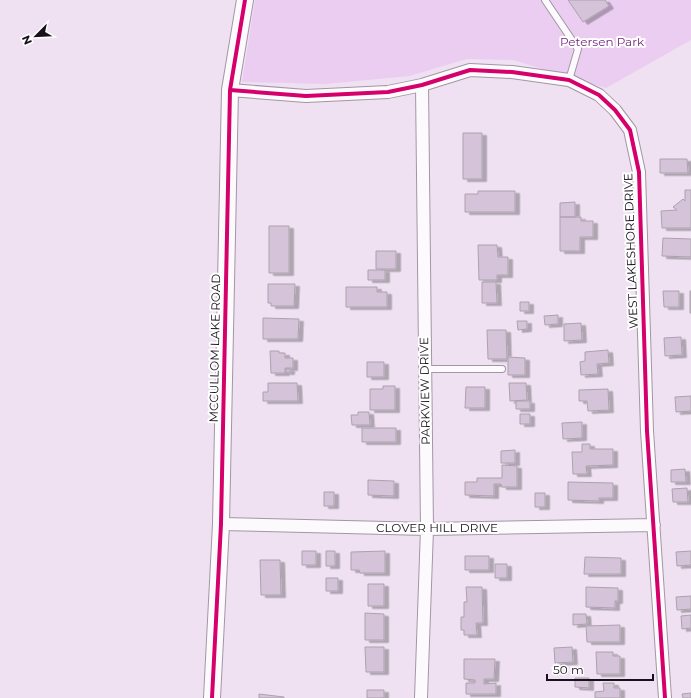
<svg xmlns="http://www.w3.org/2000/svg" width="691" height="698" font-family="Montserrat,sans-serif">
  <defs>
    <filter id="shadow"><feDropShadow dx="4.5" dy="2.5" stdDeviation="0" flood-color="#0004"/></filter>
  </defs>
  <rect width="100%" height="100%" fill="#efe1f2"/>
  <path fill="#ebcdf1" d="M255,0H691V40L606,88L513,60L467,59L409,76L326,84L242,82Z"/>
  <path fill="#d5c3d9" stroke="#aca2ae" filter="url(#shadow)" d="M568,0H605L609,6L583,22Z
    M463,133H482V179H463Z
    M660,159H687L688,173H660Z
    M685,190H691V228H662L661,211L677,210L673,207L683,199L685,201Z
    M478,191H515V212H465V194H478Z
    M575,202V217H560V203Z
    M560,217H581V221H593V237H580V251H560Z
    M269,226H289V273H269Z
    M663,238L691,239V257L662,256Z
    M478,245H497L498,257H508V275H497V280H479Z
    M376,251H396V269H376Z
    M368,270H385V280H368Z
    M482,282H496L497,303H482Z
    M268,284H295L294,306H271V303H268Z
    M346,287H377V292H387V307H346Z
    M663,291H679V307H664Z
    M690,291H691V313H690Z
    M520,302H529V311H520Z
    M558,315V324L545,325L544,316Z
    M263,318L299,319L298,339H263Z
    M517,321H527V329L518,330Z
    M581,323L582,340L564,341V324Z
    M487,330H506L507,359H488Z
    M681,337L682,355L665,356L664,338Z
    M608,350L609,363L597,364L598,374L581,375L580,362L585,361V352Z
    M270,351H279V353H285V358H293V368H285V373H271Z
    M508,357L525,358V375H508Z
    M367,362H384V377H367Z
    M286,369H290V372H286Z
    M268,383H297L298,401H263V392H268Z
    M509,383H526L527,400L510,401Z
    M383,386H395V410H370V389H383Z
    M466,387H485V408H465Z
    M608,389L609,410L588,411L587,401H579V390Z
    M691,396V411L676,412L675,397Z
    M516,401H530V409H516Z
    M358,412H369L370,425H352L351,415H358Z
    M520,414H530V424H520Z
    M582,422V438L563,439L562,423Z
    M362,428H396V442H362Z
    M582,444H590V449H613V465L586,466L587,474H573L572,452H582Z
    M515,450V463H501V451Z
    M502,465L517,466V487H502L501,484H494V496L465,495V482H477V478H502Z
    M685,469L686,482H671V470Z
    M368,480L394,481V496L368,495Z
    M568,482L613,483V498H599V501L568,500Z
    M687,488L688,502H673L672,489Z
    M324,492H334V506H324Z
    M535,493H545V507H535Z
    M302,551H316V565H302Z
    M326,551H335V566H326Z
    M385,551V573H360L359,570H351V552Z
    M691,551V565L677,566L676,552Z
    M465,556H489V570H465Z
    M585,557L621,558V574H584Z
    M260,560H280L281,595H261Z
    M495,564H507V578H495Z
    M326,578H338V591H326Z
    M368,584H384V606H368Z
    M466,587H482L483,623H476L477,635H464V630H461V617H464V602H467Z
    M586,587L618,588V601H615V608L586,607Z
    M691,596V609L677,610L676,597Z
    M365,613L384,614V640H365Z
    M573,614H586L587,624L573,625Z
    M691,615V628L682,629L681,616Z
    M620,625V642H587L586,626Z
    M365,647H384V672H366Z
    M572,647L573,662L555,663L554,648Z
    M596,652H613V656H620V674H597Z
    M464,659H495L494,679H484V684L496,683V694H466V683H475V680L464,679Z
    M575,678H589V688L575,687Z
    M603,683H614V688H620V698H595V692L604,691Z
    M367,690H384V698H367Z
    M691,693V698H683L682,694Z
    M259,694L284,697V698H259Z"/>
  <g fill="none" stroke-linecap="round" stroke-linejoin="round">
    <g stroke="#a197a4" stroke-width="8">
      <path id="lane" d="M545,0L578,49L569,80
        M425,369H502"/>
    </g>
    <g stroke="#a197a4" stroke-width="14">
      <path id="street" d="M230,90L306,96L388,92L422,85L470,70L512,72L569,80L599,95L615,110L630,130L639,172L647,431L665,698
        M221,524L427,529L654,525
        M421,698L427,529L422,85"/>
    </g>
    <g stroke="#a197a4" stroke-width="18">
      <path id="secondary" d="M212,698L221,524L230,90L245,0"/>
    </g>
    <use href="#lane" stroke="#fdfafd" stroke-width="6"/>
    <use href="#street" stroke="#fdfafd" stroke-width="12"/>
    <use href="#secondary" stroke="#fdfafd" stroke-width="16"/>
    <g stroke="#fff" stroke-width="6">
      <path id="cycleway" d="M230,90L306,96L388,92L422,85L470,70L512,72L569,80L599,95L615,110L630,130L639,172L647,431L665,698
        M212,698L221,524L230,90L245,0"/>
    </g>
    <use href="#cycleway" stroke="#d6006c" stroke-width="4"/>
  </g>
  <g text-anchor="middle" stroke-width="4" stroke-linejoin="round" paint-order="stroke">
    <g font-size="12" fill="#72287f" stroke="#fff">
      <text x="602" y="46">Petersen Park</text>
    </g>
    <g font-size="12" fill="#18101a" stroke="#fff">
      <text transform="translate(631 251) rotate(-92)" y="4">WEST LAKESHORE DRIVE</text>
      <text transform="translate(215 348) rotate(-89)" y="4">MCCULLOM LAKE ROAD</text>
      <text transform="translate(425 391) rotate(-91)" y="4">PARKVIEW DRIVE</text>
      <text x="437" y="532">CLOVER HILL DRIVE</text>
    </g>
  </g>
  <g transform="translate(36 36) rotate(246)" stroke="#ffffff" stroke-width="3" paint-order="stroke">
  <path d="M0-3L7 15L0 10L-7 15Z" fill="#18101a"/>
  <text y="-6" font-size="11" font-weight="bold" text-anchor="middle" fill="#18101a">N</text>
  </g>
  <path d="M547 674v6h106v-6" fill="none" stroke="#18101a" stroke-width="2"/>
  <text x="553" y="674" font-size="12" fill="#18101a" stroke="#ffffff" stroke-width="3" paint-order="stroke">50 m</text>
</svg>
